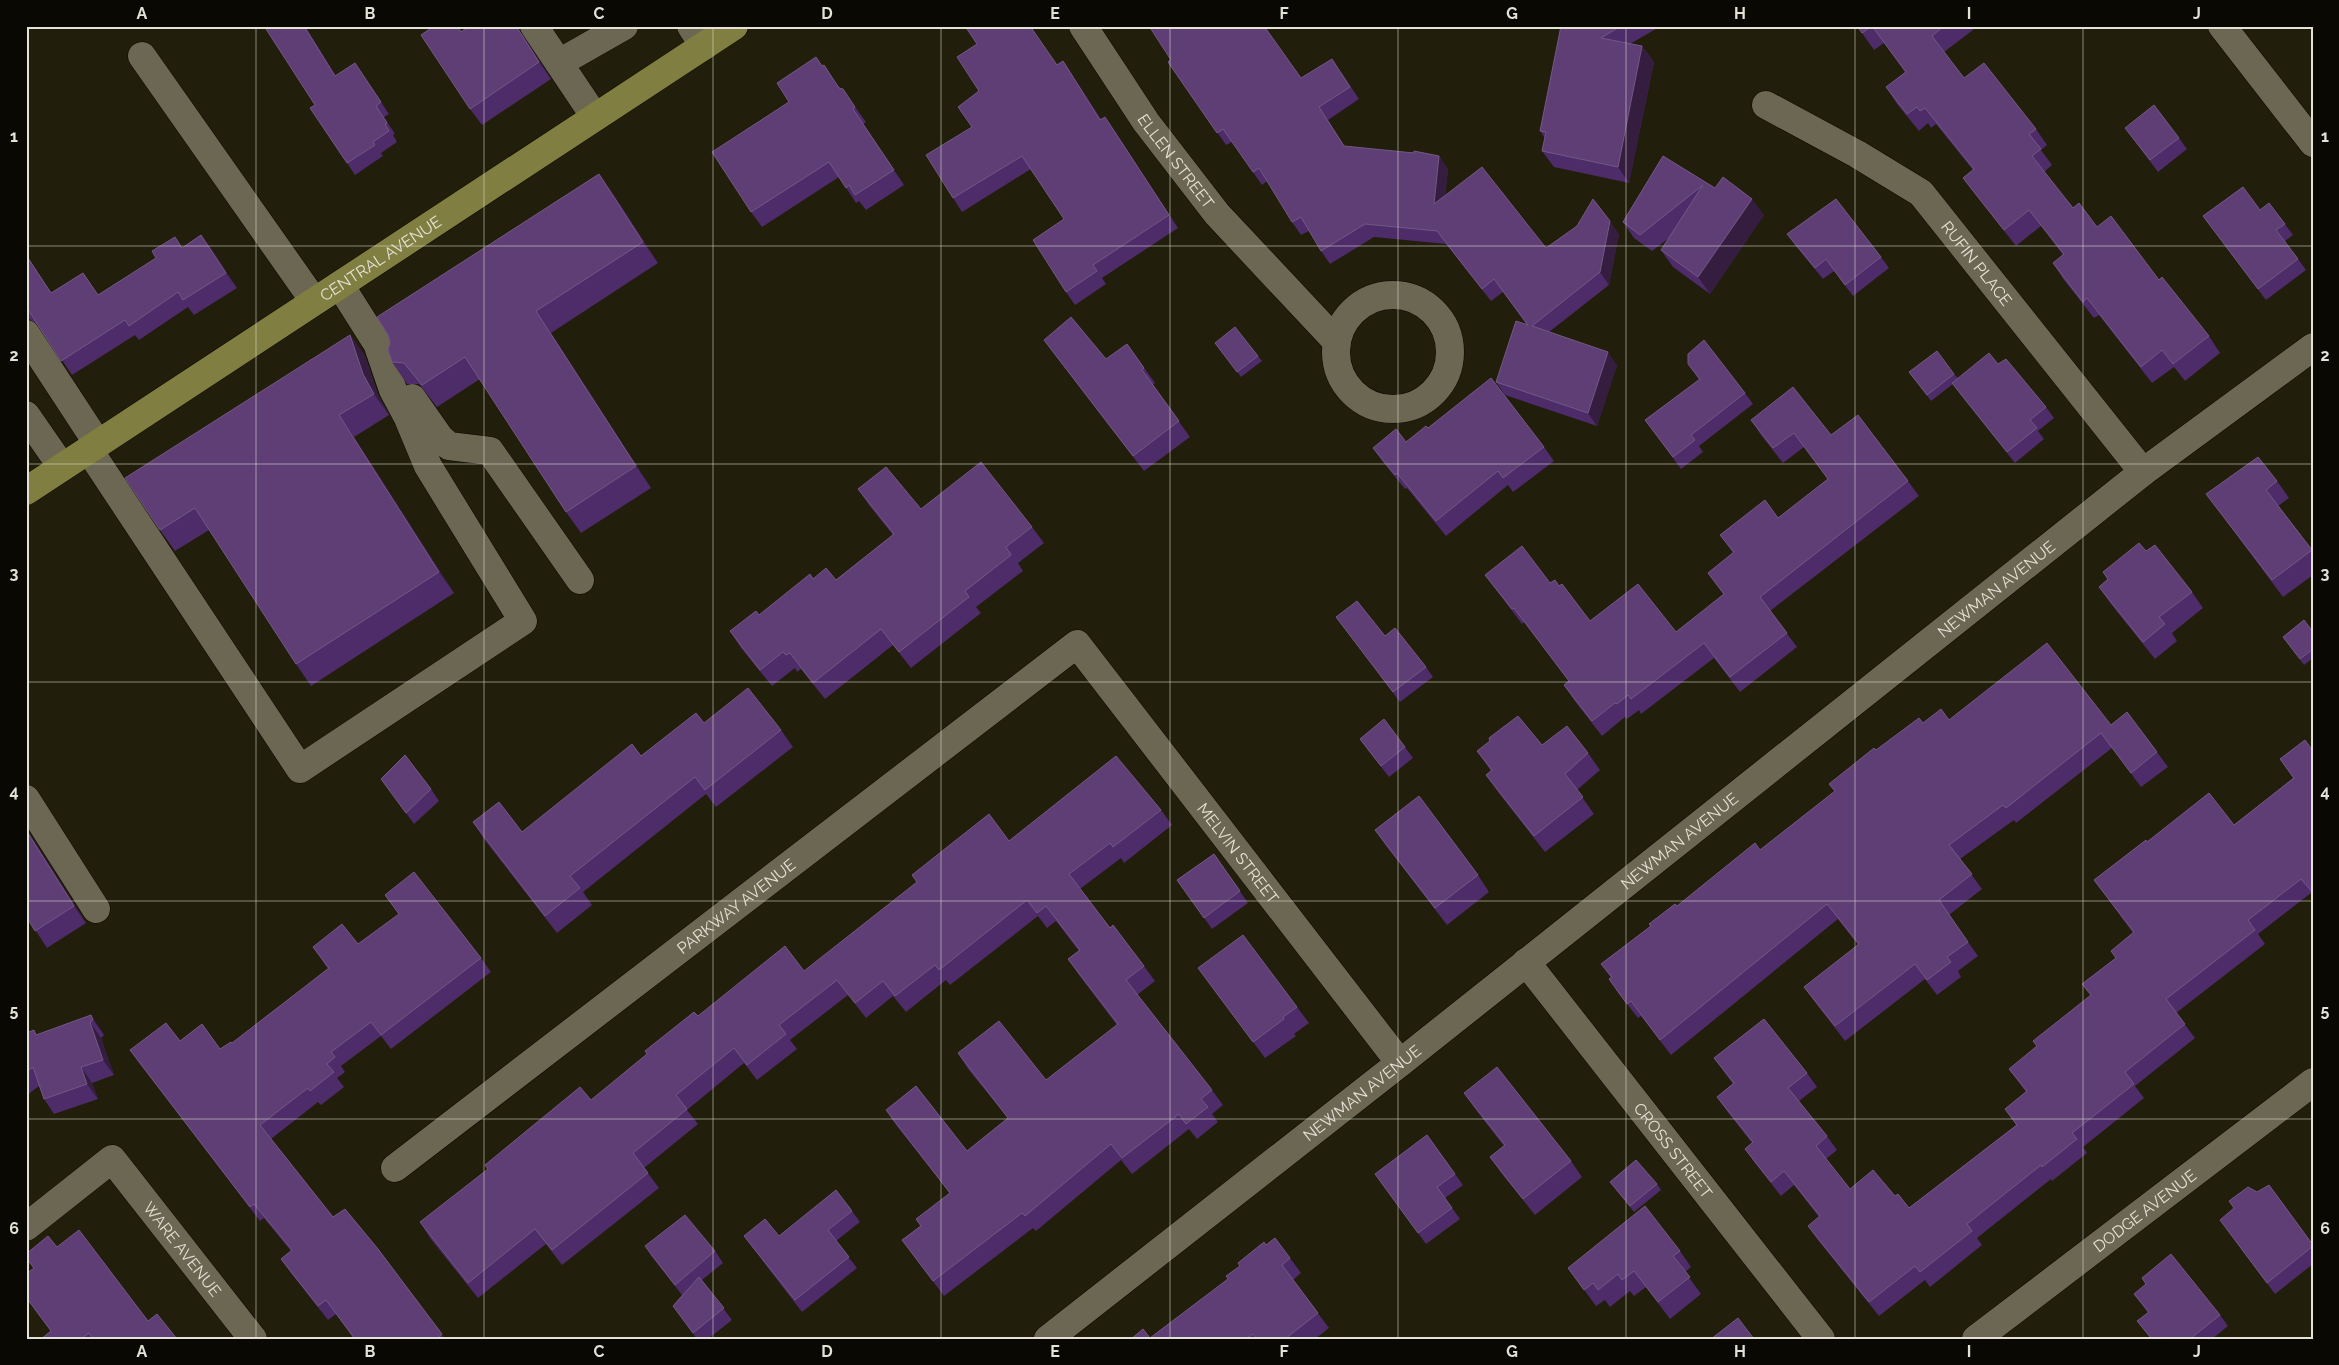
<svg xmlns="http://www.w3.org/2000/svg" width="2339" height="1365" font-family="Raleway,sans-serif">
  <rect width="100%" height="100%" fill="#211e0b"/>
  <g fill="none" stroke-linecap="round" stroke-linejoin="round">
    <g stroke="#0b0800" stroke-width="29">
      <g id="minor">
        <path d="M534,26L595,117"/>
        <path d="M691,26L704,46"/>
        <path id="s1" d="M1083,26L1146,122L1217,214L1337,342"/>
        <path d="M2222,26L2313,143"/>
        <path d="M142,56L314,301"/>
        <path d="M559,63L624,26"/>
        <path id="s2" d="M1766,105L1857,154L1921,193L2143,472"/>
        <path d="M340,285L390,364"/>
        <circle cx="1393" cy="352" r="57"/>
        <path d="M26,334L98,444"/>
        <path d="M412,398L440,438L449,446L490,451L580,580"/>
        <path d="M26,415L62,467"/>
        <path d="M89,450L300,769L523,621L428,466L408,418L393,390L379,349"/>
        <path d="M26,799L96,909"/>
        <path id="s3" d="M1526,962L1821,1339"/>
        <path id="s4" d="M395,1168L1077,644L1400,1063"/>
        <path id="s5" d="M26,1227L112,1159L253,1339"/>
        <path id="s6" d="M1048,1339L1400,1063L2143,472L2313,347"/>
        <path id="s7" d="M1976,1339L2313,1082"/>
      </g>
    </g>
    <g stroke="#0b0800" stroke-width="29">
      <g id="major">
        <path id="s8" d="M26,491L734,26"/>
      </g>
    </g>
    <use href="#minor" stroke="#6b6752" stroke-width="28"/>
    <use href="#major" stroke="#807e40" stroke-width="28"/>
  </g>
  <path fill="#4e2b69" d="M305,26L336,76L355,63L389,114L384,117L395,134L393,135L397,142L381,153L383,156L355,175L347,163L315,105Z
    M458,26L461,31L517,26L551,79L482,125L470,109Z
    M1561,26H1661L1630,44L1642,46L1654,62L1629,183L1554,167L1542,151L1545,138L1540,131Z
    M1857,26H1971L1973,30L1944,52L1964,78L2036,129L2047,145L2041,150L2052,165L2044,172L2073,208L2097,227L2159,280L2209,336L2220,353L2185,381L2174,367L2152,383L2099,315L2094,318L2064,280L2053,263L2063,255L2041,226L2016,246L1975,194L1963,178L1973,170L1936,124L1931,128L1928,123L1919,131L1897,104L1886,87L1905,72L1884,43L1874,50Z
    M1171,60L1301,78L1341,72L1359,99L1328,120L1345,147L1439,156L1448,169L1445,196L1546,248L1619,234L1609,285L1549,332L1617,365L1597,426L1505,395L1496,382L1527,325L1503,292L1491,301L1446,244L1374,237L1330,264L1321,251L1309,231L1301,235L1292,222L1267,181L1262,185L1232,142L1226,145L1168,62Z
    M1063,61L1101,119L1114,130L1178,228L1102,278L1106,284L1075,305L1066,292L1064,219L1031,169L962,212L953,198L972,127L979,91L1057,65Z
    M822,66L853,104L866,122L863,124L904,185L866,210L859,201L856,203L839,177L762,227L751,212L789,102Z
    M2125,128L2179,138L2187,149L2158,172Z
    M1663,156L1715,188L1764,215L1710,294L1673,267L1661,250L1669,238L1652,251L1634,238L1623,222Z
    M614,195L658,263L551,333L651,488L581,533L566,512L480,379L437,407L419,384H407L392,362Z
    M2260,210L2285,224L2293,235L2285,241L2306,270L2266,300L2203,216Z
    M1787,234L1881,257L1889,268L1853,296L1834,271L1823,279L1795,245Z
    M201,235L237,288L194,315L188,307L139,340L135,335L72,375L38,325L29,319L26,315V254L51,293L98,295L182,248Z
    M350,335L365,356L378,395L389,415L354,437L454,593L311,686L296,664L209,530L175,551L160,530Z
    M1044,340L1106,359L1127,344L1155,383L1153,385L1190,437L1144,471L1055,355Z
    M1219,348L1258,356L1262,361L1241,377Z
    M1688,364L1745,393L1753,404L1699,446L1703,452L1681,469L1645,420L1699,380Z
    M1998,364L2046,407L2054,418L2038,431L2044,439L2015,463L1960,394L1953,384L1931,401L1909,372L1954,374L1958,378Z
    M1751,420L1831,435L1908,481L1919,496L1770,611L1797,647L1740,692L1714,658L1641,714L1639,710L1627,719L1625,717L1602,736L1574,700L1564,685L1569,681L1524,622L1522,624L1485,575L1550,583L1559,586L1590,621L1676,632L1724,595L1708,573L1733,553L1720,535L1778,518L1828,479L1804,447L1783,463L1761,435Z
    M1428,428L1544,447L1554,461L1513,492L1508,485L1446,536L1407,488L1405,489L1383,462L1373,448L1406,442Z
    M2277,481L2289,498L2278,506L2313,551V575L2283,597L2206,494Z
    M858,489L921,509L1032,527L1044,543L1018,563L1023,571L976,607L981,613L911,668L893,645L825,699L801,669L797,672L795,668L772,686L741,648L730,631L759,615L813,579L836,580L893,535L869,505Z
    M2146,551L2192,592L2203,608L2172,633L2177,641L2155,659L2111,604L2099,587L2108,580L2103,572Z
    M1336,617L1385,636L1426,667L1433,677L1400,702Z
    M2313,632V658L2304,665L2283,637Z
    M1949,720L2111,725L2157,752L2168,767L2141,787L2112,748L2016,823L2014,820L1960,859L1982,889L1949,915L1978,956L1958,971L1961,977L1937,995L1925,979L1845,1041L1815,1002L1804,987L1858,945L1838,919L1671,1055L1641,1016L1638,1018L1619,994L1609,979L1611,978L1601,964L1677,906L1760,850L1835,792L1829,784L1876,750L1923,723Z
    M704,723L781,730L793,747L716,807L706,794L583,892L592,905L557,933L484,839L473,822L522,832L641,756Z
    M1360,739L1405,747L1413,758L1389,777L1368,750Z
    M1542,745L1588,753L1600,770L1577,790L1594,814L1545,852L1498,792L1486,775L1491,771L1477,751Z
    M2313,751V895L2311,893L2258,934L2265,944L2176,1013L2195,1038L2135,1086L2144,1098L2083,1147L2087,1153L2052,1181L2051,1179L1977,1238L1982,1245L1930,1287L1925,1280L1879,1316L1818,1240L1808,1226L1819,1217L1794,1185L1781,1196L1755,1163L1745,1149L1752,1143L1727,1111L1717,1097L1733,1084L1714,1058L1807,1073L1817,1087L1799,1101L1827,1136L1837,1150L1826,1159L1850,1189L1895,1196L1909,1208L2016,1125L2005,1109L2026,1092L2009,1069L2037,1047L2091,996L2082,984L2116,958L2133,933L2094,880L2147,842L2234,825L2293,778L2280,759Z
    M381,779L431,789L439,801L414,824Z
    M1161,810L1172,825L1124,863L1121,858L1080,889L1110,928L1144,966L1155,981L1137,995L1212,1090L1223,1105L1212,1114L1218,1122L1197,1139L1189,1129L1132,1174L1121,1160L1036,1231L1033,1228L944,1296L902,1240L920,1226L950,1193L896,1125L886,1110L967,1151L1008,1118L968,1069L958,1053L1046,1080L1117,1025L1079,975L1068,959L1079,951L1056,921L1047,928L1038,916L950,985L946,980L906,1012L893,996L866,1018L848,995L790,1040L797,1049L757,1080L744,1063L687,1110L698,1124L644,1168L659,1188L562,1265L546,1244L478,1298L430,1238L420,1222L591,1100L698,1016L804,971L917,882L912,875L1009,841Z
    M26,828L86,923L47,948L26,916Z
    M1375,830L1478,875L1489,892L1447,925L1387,847Z
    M1214,854L1248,903L1212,929L1177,880Z
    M385,895L481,958L491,972L391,1049L381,1036L341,1066L345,1072L337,1078L344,1087L321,1105L318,1102L271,1139L333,1217L378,1249L445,1339H354L336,1314L328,1320L291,1273L281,1259L291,1251L264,1218L260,1221L140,1064L130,1050L180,1041L220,1049L232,1043L328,969L313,947L358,944L399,914Z
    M1198,968L1297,1007L1309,1023L1294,1034L1296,1036L1265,1058Z
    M91,1015L104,1035L101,1038L114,1075L92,1083L98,1099L54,1114L44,1099L39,1086L26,1096V1033L37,1035Z
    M1464,1093L1571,1161L1582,1177L1535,1215L1502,1174L1490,1157L1504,1146L1476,1110Z
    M1427,1135L1463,1185L1445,1198L1460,1219L1426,1244L1375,1174Z
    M1610,1182L1657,1184L1661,1190L1634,1212Z
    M852,1211L860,1222L836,1241L857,1268L802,1312L752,1247L744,1236H779Z
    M2228,1231L2313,1245V1264L2275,1294Z
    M1266,1245L1290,1258L1301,1273L1293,1280L1329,1328L1315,1339H1131L1150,1338L1228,1279L1240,1266Z
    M645,1246L715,1251L723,1263L702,1280L732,1320L708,1339H697L673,1306L682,1295L652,1257Z
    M57,1247L148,1321L177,1339H41L51,1331L26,1298V1274L34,1268L26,1258Z
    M1680,1251L1691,1267L1685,1272L1701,1294L1670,1319L1646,1287L1634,1296L1630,1291L1610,1307L1605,1300L1596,1306L1568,1268Z
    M2134,1294L2220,1315L2228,1326L2212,1339H2151L2137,1321L2148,1313Z"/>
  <path fill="#351d3f" d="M304,26H305L343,87L335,76Z
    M516,26H517L551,79L539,62Z
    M1642,46L1654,62L1629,183L1618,167Z
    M1063,61L1072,74L1109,133L1100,120Z
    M1319,107L1328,120L1353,159L1344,146Z
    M1105,117L1114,130L1178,228L1169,215Z
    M1439,156L1448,169L1443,217L1434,204Z
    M599,174L614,195L658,263L643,242Z
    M1752,199L1764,215L1710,294L1698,277Z
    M1610,221L1619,234L1609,285L1600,272Z
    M201,235L212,249L237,288L226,273Z
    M26,254L61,308L26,255Z
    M536,311L551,333L651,488L636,466Z
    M350,335L365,356L378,395L389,415L374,394L363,374Z
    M1608,352L1617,365L1597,426L1588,413Z
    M339,415L354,437L454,593L439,572Z
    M26,828L86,923L74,906L26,830Z
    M91,1015L102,1031L104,1035L93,1020Z
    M90,1022L101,1038L114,1075L103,1060Z
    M81,1067L92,1083L98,1099L87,1084Z"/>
  <path fill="#5e3e75" stroke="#735884" d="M271,26H304L335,76L355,63L381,102L376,106L387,123L385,124L389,131L373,142L375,145L347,163L310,108L315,105L266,29Z
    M434,26H457L461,32L469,26H516L539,62L470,109L421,35Z
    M965,26H1030L1057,65L1063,61L1100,120L1105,117L1169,215L1093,265L1097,271L1066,292L1033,240L1064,219L1022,156L953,198L926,155L972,127L958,107L979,91L957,57L977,44Z
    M1149,26H1264L1301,78L1332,59L1350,87L1319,107L1344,146L1414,153V151L1439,156L1434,204L1482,167L1546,248L1577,226L1593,199L1610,221L1600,272L1532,326L1608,352L1588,413L1496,382L1516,321L1528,325L1494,279L1482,289L1437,231L1365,224L1321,251L1301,217L1292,222L1259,168L1253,172L1223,129L1217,133L1168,62L1171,60Z
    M1561,26H1621L1601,38L1642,46L1618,167L1542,151L1546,132L1540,131Z
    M1857,26H1944L1932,36L1964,78L1984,63L2036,129L2029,134L2041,149L2032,156L2073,208L2079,203L2097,227L2111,216L2159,280L2162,277L2209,336L2173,364L2162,350L2141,367L2087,298L2083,302L2053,263L2064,254L2029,210L2004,230L1963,178L1974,169L1925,108L1920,111L1917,107L1907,114L1886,87L1906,72L1872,26L1862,33Z
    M816,57L822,66L824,65L839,88L843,89L855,107L853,109L894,170L855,195L849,185L846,188L829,162L751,212L712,152L789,102L777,83Z
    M2154,105L2179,138L2150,160L2125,128Z
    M1663,156L1715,188L1723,177L1752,199L1698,277L1661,250L1703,185L1640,235L1623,222Z
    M599,174L643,242L536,311L636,466L566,512L465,357L422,385L404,363L392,362L388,350L390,342L388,335L377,317Z
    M2243,187L2260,210L2269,203L2285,224L2276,230L2298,259L2258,289L2203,216Z
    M1836,199L1881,257L1845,285L1826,259L1815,268L1787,234Z
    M201,235L226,273L183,300L178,292L129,326L125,320L61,361L29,311L26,309V255L51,293L83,273L98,295L156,258L152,251L175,237L182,248Z
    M1071,317L1106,359L1127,344L1144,368L1142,370L1179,421L1133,456L1044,340Z
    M1235,327L1258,356L1237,372L1215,343Z
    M350,335L363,374L374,394L339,415L439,572L296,664L195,508L160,530L125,478Z
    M1704,340L1745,393L1691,435L1695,440L1673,457L1645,420L1700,379L1688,364V354Z
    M1937,351L1954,374L1927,395L1909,372Z
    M1989,353L1998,364L2006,359L2046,407L2030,420L2037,428L2007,452L1952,383Z
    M1491,378L1544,447L1503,478L1498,471L1436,521L1397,473L1395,475L1373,448L1396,429L1406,442L1426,426L1428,428Z
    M1793,387L1831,435L1858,415L1908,481L1760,597L1787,633L1730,677L1704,643L1631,699L1628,695L1617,704L1615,703L1592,721L1564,685L1569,681L1514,608L1512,609L1485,575L1522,546L1550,583L1555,580L1559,586L1562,584L1590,621L1638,584L1676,632L1724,594L1708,573L1734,552L1720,535L1765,500L1778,518L1828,479L1794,433L1773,448L1751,420Z
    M2258,457L2277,481L2266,490L2312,550L2272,580L2206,494Z
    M981,462L1032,527L1006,547L1011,555L965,591L969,597L899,652L881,629L813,683L790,653L786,655L783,652L760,670L730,631L756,611L759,615L810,574L813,579L826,568L836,580L894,534L858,489L886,467L921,509Z
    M2139,543L2146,551L2155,545L2192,592L2159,617L2165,624L2143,642L2099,587L2108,579L2103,572Z
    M1357,601L1385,636L1395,628L1426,667L1393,692L1336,617Z
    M2304,620L2313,632V649L2300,659L2283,637Z
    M2047,643L2111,725L2127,712L2157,752L2131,773L2101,733L2006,808L2003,805L1949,845L1972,874L1939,900L1968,942L1947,957L1951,962L1927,980L1915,964L1835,1026L1804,987L1859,944L1827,904L1660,1040L1631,1001L1627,1004L1609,979L1612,977L1601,964L1651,926L1649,924L1675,904L1677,906L1755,843L1760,850L1835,791L1829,784L1874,748L1876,750L1919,718L1923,723L1941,709L1949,720Z
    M748,688L781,730L705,790L695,777L570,876L580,888L545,916L473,822L499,802L522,832L632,744L641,756L696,713L704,723Z
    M1518,716L1542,745L1567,726L1588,753L1565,774L1583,797L1534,836L1486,775L1492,770L1477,751L1490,741L1489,738Z
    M1384,719L1405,747L1381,766L1360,739Z
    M2305,740L2313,751V893L2301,879L2248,920L2255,930L2166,999L2185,1024L2125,1072L2134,1084L2072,1133L2077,1139L2042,1167L2041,1165L1967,1224L1972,1231L1920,1272L1915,1266L1869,1302L1808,1226L1820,1216L1784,1171L1771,1182L1745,1149L1753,1142L1717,1097L1734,1083L1714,1058L1764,1019L1807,1073L1788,1088L1827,1136L1816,1146L1850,1189L1873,1170L1895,1196L1898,1194L1909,1208L2017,1125L2005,1109L2027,1091L2009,1069L2037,1046L2033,1041L2091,995L2082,984L2116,958L2111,951L2134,932L2094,880L2146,840L2147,842L2209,793L2234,825L2294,778L2280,759Z
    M405,755L431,789L406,813L381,779Z
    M1116,756L1161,810L1113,847L1110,843L1069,874L1110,928L1113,925L1144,966L1126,980L1212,1090L1201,1099L1208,1107L1186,1124L1179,1114L1122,1158L1111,1144L1025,1216L1022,1213L933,1281L902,1240L921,1226L916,1219L950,1193L886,1110L916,1086L967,1151L1008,1118L958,1053L999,1021L1046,1080L1118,1024L1068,959L1080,950L1046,906L1037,913L1027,900L939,970L935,965L895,996L883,981L855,1003L837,980L779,1025L786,1034L747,1065L734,1048L676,1095L687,1109L633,1153L648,1173L552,1250L535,1229L468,1283L420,1222L488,1169L485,1165L580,1087L591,1100L647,1054L645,1051L694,1012L698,1016L785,946L804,971L917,882L912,875L989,814L1009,841Z
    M1419,796L1478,875L1435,908L1375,830Z
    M26,830L74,906L35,931L26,916Z
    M1214,854L1240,891L1204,918L1177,880Z
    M414,872L481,958L381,1035L371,1022L331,1052L335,1057L327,1064L334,1072L310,1091L308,1088L260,1125L333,1217L345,1209L378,1249L442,1334L437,1339H355L326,1300L318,1306L281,1259L292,1250L254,1204L250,1207L130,1050L166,1023L180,1041L202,1024L220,1049L231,1042L232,1043L329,968L313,947L342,924L358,944L399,914L385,895Z
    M1243,935L1297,1007L1283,1017L1284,1019L1253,1042L1198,968Z
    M91,1015L93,1020L90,1022L103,1060L81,1067L87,1084L44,1099L33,1067L26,1072V1033L34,1030L36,1035Z
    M1497,1067L1571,1161L1523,1199L1490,1157L1505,1145L1464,1093Z
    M1427,1135L1455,1174L1437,1187L1452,1208L1418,1233L1375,1174Z
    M1636,1160L1657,1184L1630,1206L1610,1182Z
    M2269,1185L2313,1245V1246L2267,1283L2220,1220L2234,1208L2229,1201L2248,1187L2257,1192Z
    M836,1190L852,1211L828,1230L849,1257L795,1300L744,1236L765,1219L779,1236Z
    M1645,1206L1680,1251L1673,1256L1690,1277L1658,1302L1634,1271L1622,1280L1618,1274L1598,1290L1593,1283L1584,1290L1568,1268Z
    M685,1215L715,1251L675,1285L645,1246Z
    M79,1230L148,1321L157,1314L177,1339H93L89,1333L81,1339H41L51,1331L26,1297V1274L34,1268L26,1258V1254L48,1236L57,1247Z
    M1275,1238L1290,1258L1282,1265L1318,1313L1285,1339H1257L1253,1334L1246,1339H1131L1143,1329L1150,1338L1228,1279L1226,1276L1240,1266L1238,1263L1264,1242L1266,1245Z
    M2171,1254L2220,1315L2190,1339H2152L2137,1321L2149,1312L2134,1294L2146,1284L2142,1278Z
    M699,1277L724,1308L693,1333L673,1306Z
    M1738,1318L1754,1339H1711Z"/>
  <path fill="none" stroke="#e4e2d6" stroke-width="1" stroke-opacity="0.55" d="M256,26V1339M484,26V1339M713,26V1339M941,26V1339M1170,26V1339M1398,26V1339M1626,26V1339M1855,26V1339M2083,26V1339M26,246H2313M26,464H2313M26,682H2313M26,901H2313M26,1119H2313"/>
  <g text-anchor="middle" stroke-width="4" stroke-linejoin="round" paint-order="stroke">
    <g font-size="16" fill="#e4e2d6" stroke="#090803">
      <text dy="6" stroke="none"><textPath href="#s1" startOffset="164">ELLEN STREET</textPath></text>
      <text dy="6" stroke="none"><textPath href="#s8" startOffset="424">CENTRAL AVENUE</textPath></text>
      <text dy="6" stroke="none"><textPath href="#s2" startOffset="268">RUFIN PLACE</textPath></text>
      <text dy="6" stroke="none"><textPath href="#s6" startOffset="1209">NEWMAN AVENUE</textPath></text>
      <text dy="6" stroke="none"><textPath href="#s6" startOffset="804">NEWMAN AVENUE</textPath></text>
      <text dy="6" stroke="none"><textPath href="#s4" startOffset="1124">MELVIN STREET</textPath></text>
      <text dy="6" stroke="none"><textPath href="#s4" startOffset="430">PARKWAY AVENUE</textPath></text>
      <text dy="6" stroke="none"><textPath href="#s6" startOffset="399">NEWMAN AVENUE</textPath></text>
      <text dy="6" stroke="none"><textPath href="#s3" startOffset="239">CROSS STREET</textPath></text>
      <text dy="6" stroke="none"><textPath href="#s7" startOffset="212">DODGE AVENUE</textPath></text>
      <text dy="6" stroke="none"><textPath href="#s5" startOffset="224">WARE AVENUE</textPath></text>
    </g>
  </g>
  <rect width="2339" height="1365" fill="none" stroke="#090803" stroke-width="55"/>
  <rect x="28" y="28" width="2284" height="1310" fill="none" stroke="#e4e2d6" stroke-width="2"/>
  <g font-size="16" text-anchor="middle" font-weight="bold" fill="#e4e2d6">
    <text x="142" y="19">A</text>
    <text x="370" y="19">B</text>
    <text x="599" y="19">C</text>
    <text x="827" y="19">D</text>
    <text x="1055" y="19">E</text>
    <text x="1284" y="19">F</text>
    <text x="1512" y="19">G</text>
    <text x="1740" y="19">H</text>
    <text x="1969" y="19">I</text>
    <text x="2197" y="19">J</text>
    <text x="14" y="142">1</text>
    <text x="2325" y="142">1</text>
    <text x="14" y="361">2</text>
    <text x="2325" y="361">2</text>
    <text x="14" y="579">3</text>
    <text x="2325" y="579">3</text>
    <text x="14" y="797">4</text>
    <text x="2325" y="797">4</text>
    <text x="14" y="1016">5</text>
    <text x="2325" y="1016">5</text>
    <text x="14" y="1234">6</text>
    <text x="2325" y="1234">6</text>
    <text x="142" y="1357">A</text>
    <text x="370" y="1357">B</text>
    <text x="599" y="1357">C</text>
    <text x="827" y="1357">D</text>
    <text x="1055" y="1357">E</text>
    <text x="1284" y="1357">F</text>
    <text x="1512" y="1357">G</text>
    <text x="1740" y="1357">H</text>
    <text x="1969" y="1357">I</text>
    <text x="2197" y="1357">J</text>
  </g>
</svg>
